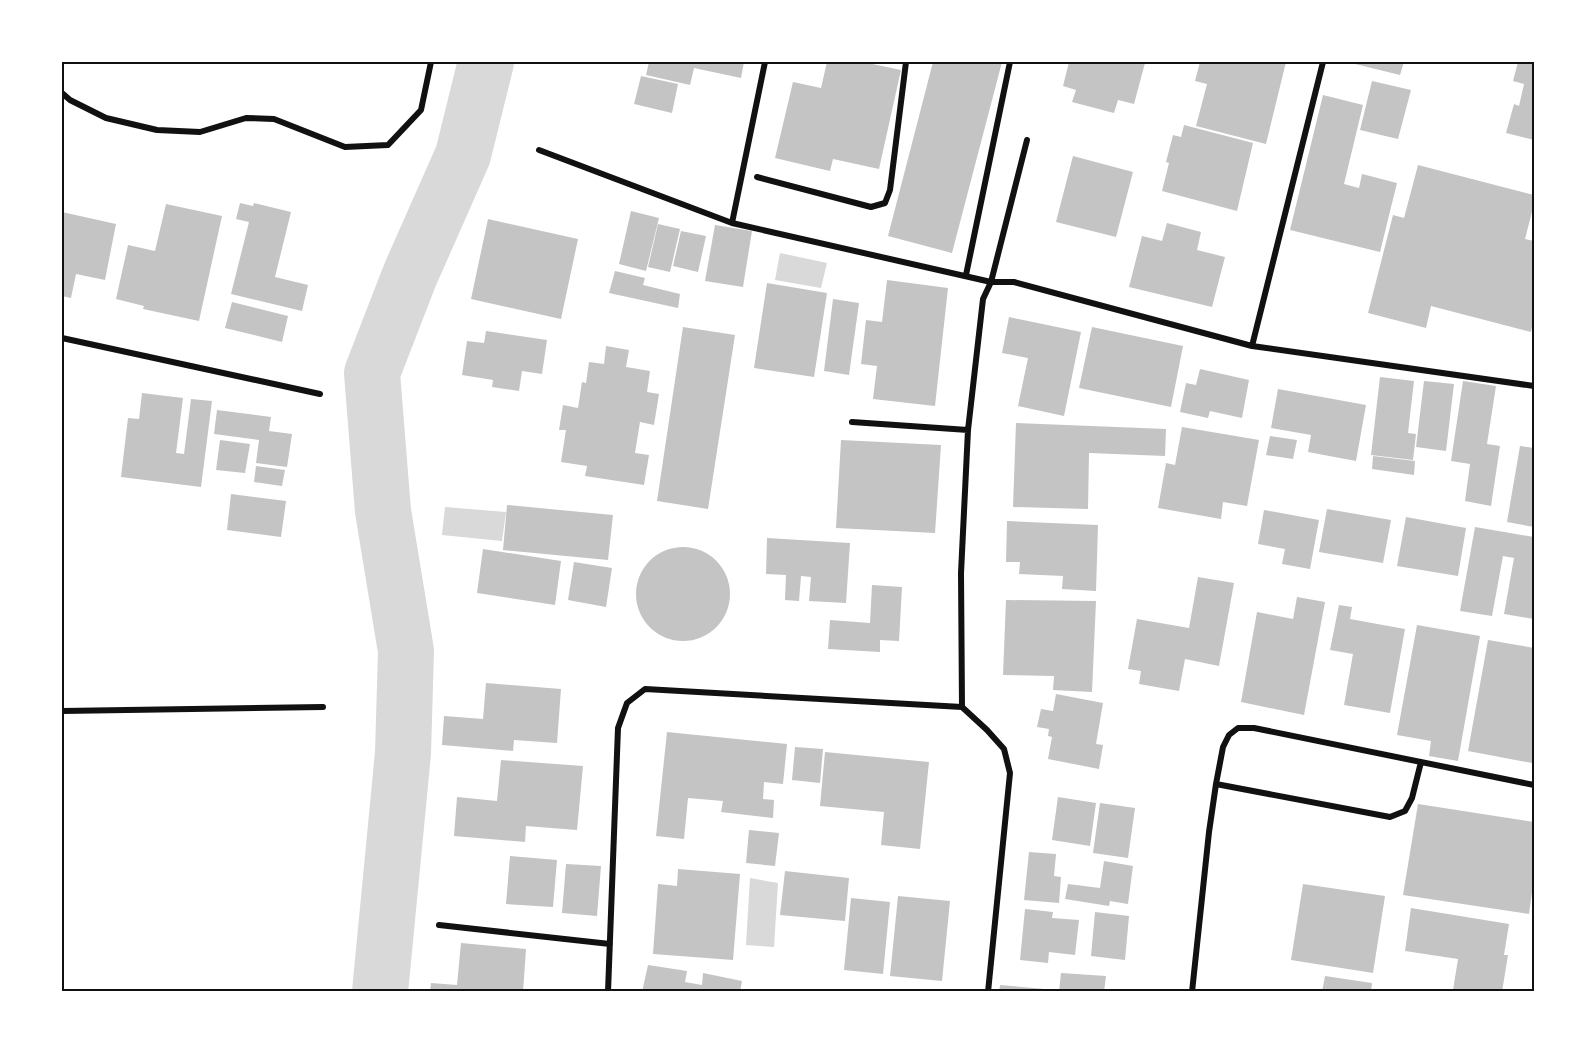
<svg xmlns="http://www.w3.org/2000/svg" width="1596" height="1053" font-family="'Roboto Condensed',sans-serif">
  <rect width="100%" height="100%" fill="#fff"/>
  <path fill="#d9d9d9" d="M780,253L827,263L821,288L775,280Z
    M445,507L506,512L502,541L442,535Z
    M750,878L778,883L774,947L746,945Z"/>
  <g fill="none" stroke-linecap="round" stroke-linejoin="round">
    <path stroke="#d9d9d9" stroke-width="56" d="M380,992L403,753L406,651L383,511L372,373L410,275L463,155L486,62"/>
  </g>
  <path fill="#c4c4c4" d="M649,62H744L741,78L694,68L690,85L646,75Z
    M827,62H863L901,70L879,169L833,159L830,171L775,158L793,82L821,88Z
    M933,62H1002L952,253L888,236Z
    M1069,62H1138L1145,63L1134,104L1118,100L1114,113L1072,102L1076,90L1063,86Z
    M1200,62H1286L1266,144L1196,126L1207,84L1195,81Z
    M1347,62H1404L1400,75Z
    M1518,62H1534V140L1506,133L1514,104L1519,106L1524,84L1513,81Z
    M641,76L678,84L672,113L634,104Z
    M1372,81L1411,90L1398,139L1360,130Z
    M1323,95L1363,105L1344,184L1359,188L1362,174L1397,183L1380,252L1290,230Z
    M1184,125L1253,143L1237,211L1162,191L1169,163L1166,162L1173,135L1181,137Z
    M1073,156L1133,172L1116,237L1056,222Z
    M1418,165L1534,195V204L1525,239L1534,241V318L1531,332L1431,306L1426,328L1368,313L1393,215L1404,218Z
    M240,203L253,206L254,203L291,212L275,277L308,285L302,311L231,294L249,222L236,219Z
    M166,204L222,216L199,321L143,309L144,306L116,299L128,245L155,251Z
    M631,211L659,218L646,271L619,264Z
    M62,212L116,224L105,280L76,274L71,298L62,296Z
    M488,219L578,239L561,319L471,299Z
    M1167,223L1201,232L1197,250L1225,257L1212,307L1129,287L1142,236L1162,241Z
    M658,224L680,229L670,272L648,267Z
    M715,225L752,231L743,287L705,281Z
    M681,231L706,236L698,272L673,266Z
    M615,271L645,278L643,285L680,294L678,308L609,293Z
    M887,280L948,288L935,406L873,399L877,366L861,364L866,320L882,322Z
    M767,283L827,293L814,377L754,368Z
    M833,299L859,303L849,375L824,371Z
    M232,302L288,316L282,342L225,328Z
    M1009,317L1081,332L1064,416L1018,406L1028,358L1002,353Z
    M683,327L735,335L708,509L657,501Z
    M1092,327L1183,346L1171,407L1079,388Z
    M486,331L547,340L542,374L522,371L519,391L492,387L493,380L462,375L467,341L484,343Z
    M606,346L629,350L626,367L650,371L647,392L659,394L654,425L640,422L635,453L649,455L644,485L585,476L587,466L561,462L566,430H559L563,405L578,408L582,382L586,383L589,362L604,364Z
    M1200,369L1249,380L1242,418L1210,411L1208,418L1180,412L1186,383L1196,385Z
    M1380,377L1414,381L1408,433L1416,434L1413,460L1371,455Z
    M1424,381L1454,384L1446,451L1416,447Z
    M1463,381L1496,386L1487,444L1500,446L1491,506L1465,501L1470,464L1451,461Z
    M1278,389L1366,405L1356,461L1308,452L1311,435L1271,428Z
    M142,393L183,398L176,453L184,454L191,399L212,401L201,487L121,477L128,418L139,419Z
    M217,410L271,417L269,431L292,434L287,467L256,463L259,440L214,434Z
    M1016,423L1166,429L1165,456L1089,453L1088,509L1013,507Z
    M1182,427L1259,440L1247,506L1223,502L1221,519L1158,508L1166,463L1175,465Z
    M1270,436L1297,440L1293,459L1266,455Z
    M220,440L250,444L245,473L216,470Z
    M841,440L941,445L935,533L836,528Z
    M1520,446L1534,448V527L1507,522Z
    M1373,456L1415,461L1414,475L1372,469Z
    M256,466L285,470L282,486L254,482Z
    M231,494L286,501L281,537L227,530Z
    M507,505L613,515L608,560L503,550Z
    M1327,509L1391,520L1383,563L1319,552Z
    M1264,510L1319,520L1310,569L1282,564L1285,549L1258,544Z
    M1406,517L1466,528L1458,576L1397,566Z
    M1007,521L1098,525L1096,591L1062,589L1063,576L1019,574L1020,562H1006Z
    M1475,527L1534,537V619L1504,614L1514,558L1503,556L1492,616L1460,611Z
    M767,538L850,543L846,603L809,601L811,577L801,576L799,601L785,600L786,575L766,574Z
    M636 594a47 47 0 1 1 94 0a47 47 0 1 1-94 0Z
    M483,549L561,561L555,605L477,593Z
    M574,562L612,568L606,607L568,600Z
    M1198,577L1234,583L1219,666L1185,659L1179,691L1139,684L1141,671L1128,669L1137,619L1189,628Z
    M872,585L902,587L899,641L880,640V652L828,649L830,620L870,623Z
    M1297,597L1325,602L1304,715L1241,702L1257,612L1293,619Z
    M1006,600L1096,601L1092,692L1053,690L1054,676L1003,675Z
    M1339,605L1352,607L1350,619L1405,629L1390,713L1344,705L1353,654L1330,650Z
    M1417,625L1480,636L1458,761L1429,756L1431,741L1397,735Z
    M1488,640L1534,648V750L1532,763L1468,751Z
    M486,683L561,689L557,743L514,740L513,751L442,745L444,716L483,719Z
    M1056,694L1103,703L1096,744L1103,745L1099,769L1048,759L1052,737L1048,736L1049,729L1037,727L1041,709L1053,711Z
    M667,732L787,744L783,784L764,782L763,799L774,800L773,818L721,812L723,801L688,798L684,839L656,836Z
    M795,747L823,749L820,783L792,780Z
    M825,752L929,762L920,849L881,845L884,812L820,806Z
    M501,760L583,766L577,830L526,826L525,842L454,836L457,797L497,801Z
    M1058,797L1096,803L1090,846L1052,840Z
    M1100,803L1135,808L1128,858L1093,853Z
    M1418,804L1534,822V878L1529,914L1403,895Z
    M749,830L779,833L775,866L746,863Z
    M1029,852L1056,854L1054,876L1061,877L1059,903L1024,900Z
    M510,856L557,860L553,907L506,904Z
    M1104,861L1133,866L1128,904L1110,901L1109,906L1065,899L1068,884L1100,888Z
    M566,864L601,866L597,916L562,913Z
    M678,869L740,874L733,960L653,954L658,884L677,886Z
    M785,871L849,878L845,921L780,915Z
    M1303,884L1385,896L1373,973L1291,960Z
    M898,896L950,901L942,981L890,976Z
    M851,898L890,902L883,974L844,970Z
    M1411,908L1509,924L1504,955H1508L1502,992L1453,990L1458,959L1405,951Z
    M1025,909L1053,912L1052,918L1079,920L1075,955L1049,952L1048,963L1020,960Z
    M1095,912L1129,916L1125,960L1091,956Z
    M461,943L526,949L523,992H430L431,983L457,985Z
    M648,965L687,971L685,982L702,985L703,973L742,981L740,992H642Z
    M1061,973L1106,976L1104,992H1059Z
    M1325,976L1372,983L1371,992H1322Z
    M1000,985L1056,990V992H999Z"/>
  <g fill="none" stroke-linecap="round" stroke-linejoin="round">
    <path stroke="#111" stroke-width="6" d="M62,93L70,100L106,118L157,130L200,132L246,118L274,119L345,147L388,145L421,110L431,62
      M539,150L732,223L991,282L1027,140
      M757,177L871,207L885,203L890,190L906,62
      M732,223L765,62
      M966,275L1010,62
      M62,338L320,394
      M1252,346L1323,62
      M852,422L968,430
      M62,711L323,707
      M1216,784L1390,817L1405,811L1412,798L1421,762
      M439,925L610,944
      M608,992L618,728L627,703L645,689L962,707
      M988,992L1010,773L1004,749L987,730L962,707L961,573L968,430L983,299L991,282H1014L1252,346L1534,386
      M1192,992L1209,832L1216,784L1223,747L1229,735L1238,728H1254L1534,785"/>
  </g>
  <rect width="1596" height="1053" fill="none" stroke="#ffffff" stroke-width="126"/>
  <rect x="63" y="63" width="1470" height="927" fill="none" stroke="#111" stroke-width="2"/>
</svg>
